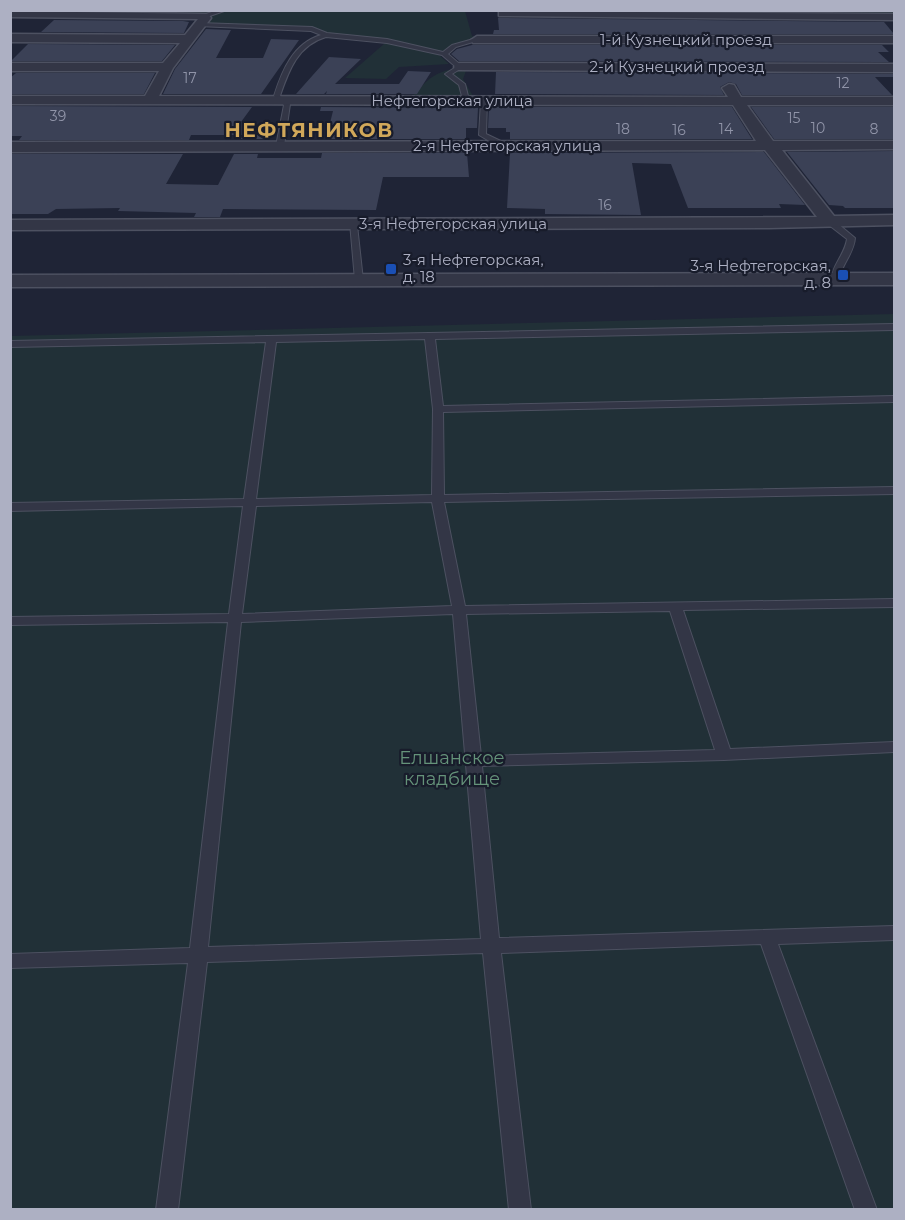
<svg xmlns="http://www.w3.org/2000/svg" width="905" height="1220" font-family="Montserrat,sans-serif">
  <rect width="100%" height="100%" fill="#1f2436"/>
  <path fill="#213037" d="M894,10V16L708,14L706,11Z
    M10,11H491H465L472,36L481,38C467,42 450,44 439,55L449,64L399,67L386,79L345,78L385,43L328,34L320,29L204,24L208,18L11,13Z
    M467,68L463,79L473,96L411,98C430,76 438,69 467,68Z
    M894,314V1209H11L10,336Z"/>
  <path fill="#3b4156" d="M498,18L884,22L894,34H493L494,30H499Z
    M54,20L183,21L189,22L184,33L41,32Z
    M206,29L231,30L216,58H263L271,39L299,40L261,94H163L175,69Z
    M28,44L175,45L162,61H11Z
    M472,45H882L889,52H878L889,62L459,61L451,54L457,49Z
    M329,57L361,59L335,84H399L408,71L431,72L417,94H326L327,91L324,94H296Z
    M496,72L894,74V77H875L892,95H742L736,84L729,82L720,87L724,95L495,94Z
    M16,73H155L144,94H10V78Z
    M10,106L252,107L241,122L263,139H241L243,135H191L189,140H19L22,136H10Z
    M321,107L478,108L477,128H466V139H326L333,111H320Z
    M494,107H732L752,139H510V132H506V128H488L489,108Z
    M751,107H894V139H774Z
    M894,151V208H845L843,206L829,205L787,152Z
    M764,152L805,205L779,204L781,208H688L671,164L632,163L641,215L545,214V209L507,208L510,153Z
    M322,153H467L469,177H383L376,210L223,209L220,217H194L196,213L118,211L120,208L56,209L48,214H10V154H183L166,184L218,185L234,154H258L257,158H321Z"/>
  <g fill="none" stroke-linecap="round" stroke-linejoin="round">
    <g stroke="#4d5161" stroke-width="2">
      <path id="service" d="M217,10H227L204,18L201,16Z
        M199,23L312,27L327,33L387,39L443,52L452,45L477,38L480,40L456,47L448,54L463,67L452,74L465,84L469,100L466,102L463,100L459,85L445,74L456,67L442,55L387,43L326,37C298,45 289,70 280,96L290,104L284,146L280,148L276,146L284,105L274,96C282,71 293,43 321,35L311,31L197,26Z
        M484,99L487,101L486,134L507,144V148H501L479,135L481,101Z
        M825,218H831L855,238C854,253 842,264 839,279L835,282L831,279C833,264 845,254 847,239L825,222Z
        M350,223L357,225L363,280L359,283L355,280Z
        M894,324V330L435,339L443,406L894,396V402L443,412L444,495L894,487V494L444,502L465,606L894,599V607L683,610L730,749L894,742V752L724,760L482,766L499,938L894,926V940L778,944L877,1210H855L761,944L501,953L531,1210H509L483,953L207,962L178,1210H156L188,963L10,968V954L190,948L228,622L10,625V617L229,614L243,506L10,511V503L244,499L266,342L10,347V341ZM425,339L433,409L432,495L256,499L276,342ZM432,502L452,606L242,614L256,506ZM670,611L715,750L481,756L466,614ZM453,614L481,939L208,947L241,622Z"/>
    </g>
    <g stroke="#4d5161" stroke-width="3">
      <path id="minor" d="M10,11L208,14L211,18L173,68L159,96L728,97L722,88L729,84L734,85L741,97H894V105H747L773,141H894V149L782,150L834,216L894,215V225L769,228L10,230V220L817,217L765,150L10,152V142L756,141L733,105L10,104V96H145L159,71H10V63H163L180,43L10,42V34L185,35L198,19L10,17Z
        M503,11L894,14V20L499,16V12Z
        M477,36H894V43H473L471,40Z
        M460,63L894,64V72L456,70L454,67L456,64Z
        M894,273V285L10,287V275Z"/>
    </g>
    <use href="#service" fill="#333646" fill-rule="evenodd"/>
    <use href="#minor" fill="#333646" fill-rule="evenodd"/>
  </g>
  <g fill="#1a4fb4" stroke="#181c2b" stroke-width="2">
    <rect x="385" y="263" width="12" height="12" rx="3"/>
    <rect x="837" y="269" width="12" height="12" rx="3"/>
  </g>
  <g text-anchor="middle" stroke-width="4.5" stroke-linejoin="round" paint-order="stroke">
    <g font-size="14" fill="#9094a8">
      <text x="190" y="83">17</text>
      <text x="843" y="88">12</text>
      <text x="58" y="121">39</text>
      <text x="794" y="123">15</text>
      <text x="818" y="133">10</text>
      <text x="623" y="134">18</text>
      <text x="726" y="134">14</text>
      <text x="874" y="134">8</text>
      <text x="679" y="135">16</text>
      <text x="605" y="210">16</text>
    </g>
    <g font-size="15" fill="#adb0c3" stroke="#181c2b">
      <text x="686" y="45">1-й Кузнецкий проезд</text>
      <text x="677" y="72">2-й Кузнецкий проезд</text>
      <text x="452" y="106">Нефтегорская улица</text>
      <text x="507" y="151">2-я Нефтегорская улица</text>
      <text x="453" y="229">3-я Нефтегорская улица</text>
    </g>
    <g font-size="15" fill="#adb0c3" stroke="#181c2b" text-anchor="start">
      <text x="403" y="265">3-я Нефтегорская,<tspan x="403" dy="17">д. 18</tspan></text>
      <text x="831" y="271" text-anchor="end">3-я Нефтегорская,<tspan x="831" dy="17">д. 8</tspan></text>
    </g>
    <g font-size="18" fill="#65937a" stroke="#181c2b">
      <text x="452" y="764">Елшанское<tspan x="452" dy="21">кладбище</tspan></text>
    </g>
    <g font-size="20" font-weight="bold" letter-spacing="1.5" fill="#d1a85a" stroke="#181c2b">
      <text x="309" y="137">НЕФТЯНИКОВ</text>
    </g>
  </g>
  <rect width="905" height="1220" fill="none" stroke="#adb0c3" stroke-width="24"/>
</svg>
